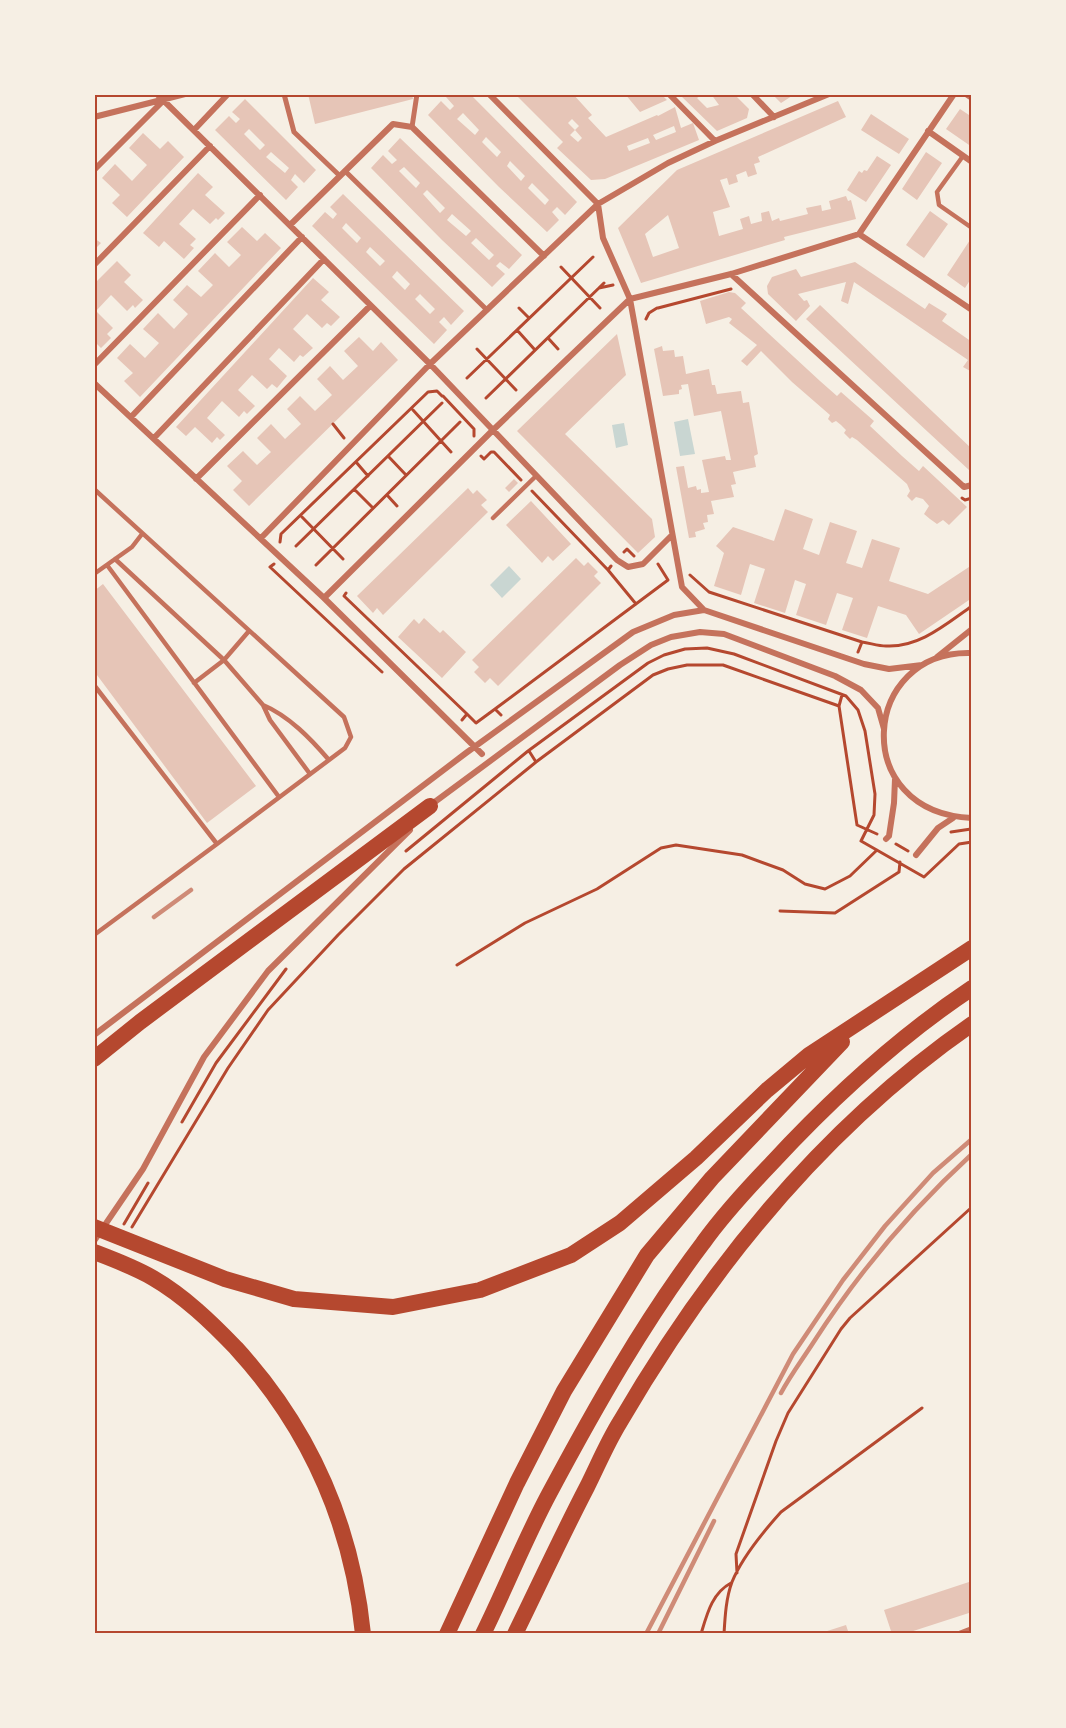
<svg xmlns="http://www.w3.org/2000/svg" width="1066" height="1728" font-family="Inter,sans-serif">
  <rect width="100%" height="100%" fill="#f6efe4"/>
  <path fill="#c9d6d2" d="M688,419L695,454L680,456L674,422Z
    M624,423L628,445L616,448L612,425Z
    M509,566L521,579L502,598L490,585Z"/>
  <path fill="#e6c5b7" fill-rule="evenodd" d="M308,94H412L413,99L315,124Z
    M449,94H470L577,202L565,215L557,207L552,212L559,220L547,232L499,187L428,115L441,101L450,110L454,106L446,97ZM463,113L479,130L475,135L457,119ZM486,137L501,152L497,157L482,142ZM510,161L525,176L521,181L507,166ZM532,183L549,200L545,205L528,188Z
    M515,94H573L592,115L588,118L606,137L657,115L658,116L675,107L681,128L693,123L699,140L605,179L591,180L557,148L563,142ZM572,119L579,126L575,130L568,123ZM674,126L676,132L656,140L653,135ZM575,130L582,138L578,142L570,135ZM648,138L650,143L629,151L627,146Z
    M625,94H661L667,100L640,112Z
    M679,94H703L697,98L707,108L719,105L711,94H734L749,109L747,118L717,131Z
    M772,94H795L781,103Z
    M245,99L316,170L304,183L295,174L291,180L298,187L286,200L215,130L229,116L236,123L240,119L232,112ZM249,129L265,145L260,150L244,134ZM271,152L289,168L285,173L266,157Z
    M838,101L846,117L758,157L760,162L754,164L757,174L748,177L746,171L736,175L738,182L729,185L727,178L720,180L730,207L713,212L719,236L743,229L740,219L749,216L751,224L762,221L761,213L769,211L772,221L779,218L780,221L808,214L806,208L821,205L822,211L831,209L829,201L846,196L848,201L851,200L856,219L784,237L785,240L641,283L618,228L677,170ZM668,215L679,248L653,257L645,234Z
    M960,109L972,117V147L946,129Z
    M871,114L909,139L899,154L861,130Z
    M143,133L160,149L168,141L184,157L127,217L112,203L120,195L102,178L115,164L132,181L147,165L129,148Z
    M400,138L522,255L509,269L500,262L496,266L505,274L492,287L442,240L371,168L383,155L392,164L397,160L388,151ZM404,167L420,183L416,188L399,171ZM427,190L445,208L440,213L423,194ZM452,214L471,231L466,236L447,220ZM476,238L494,255L489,260L471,243Z
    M926,152L942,163L917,200L902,189Z
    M877,156L891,165L866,202L847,190L859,171L862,173L864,170L867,171Z
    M198,173L213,187L205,195L225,213L218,220L216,218L210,224L193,209L179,224L196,239L190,245L194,248L184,259L164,241L159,247L143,233Z
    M343,194L464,311L451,325L444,317L439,322L447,330L434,344L312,226L325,212L333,219L337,214L330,207ZM346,223L361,238L357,243L342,228ZM370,247L385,261L380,266L366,252ZM397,271L410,284L405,290L392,277ZM420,294L435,309L430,314L415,299Z
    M930,211L948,224L924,258L906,245Z
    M242,227L257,241L265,233L281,248L140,397L124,381L133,373L117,358L130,344L145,358L159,343L143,329L158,313L174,329L188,314L173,300L187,285L201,297L213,285L198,271L215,253L229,267L241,255L227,242Z
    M94,238L101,243L94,250Z
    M970,240L972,277L965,288L947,275Z
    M117,261L131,275L124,282L143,300L135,308L133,305L127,311L111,295L96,311L113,328L107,334L111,338L101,348L94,341V284Z
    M855,262L925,309L929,303L947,314L942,321L972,342V372L963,367L968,360L854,282L848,304L841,301L846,282L798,294L804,301L807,300L810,306L796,321L768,294L767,286L772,277L796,269L801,277Z
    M313,278L329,292L321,300L340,317L331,326L327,323L322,328L307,314L293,329L313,348L303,357L300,355L294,362L279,348L269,359L287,376L277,388L272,384L267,389L252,375L238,390L255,406L247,414L244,411L239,417L222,401L207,418L225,435L220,440L217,437L212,443L195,427L186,436L176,427Z
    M729,292L735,293L746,303L741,308L820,381L837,396L841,392L874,421L870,426L902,456L919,471L923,466L967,507L949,525L943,520L937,524L930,519L924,514L929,506L923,499L916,497L912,501L907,496L910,491L907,484L857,440L852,437L850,439L844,433L846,430L841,425L836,421L832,423L828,419L830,415L792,382L761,351L747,366L741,361L757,345L729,323L732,319L729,317L706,324L700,301Z
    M820,305L972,449V468L969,470L806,319Z
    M617,334L626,375L565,434L652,519L655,537L638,553L517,431Z
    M359,337L373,351L381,342L398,360L249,506L233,490L242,481L227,466L243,451L257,465L271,452L257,438L271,424L285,439L301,424L287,409L300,396L315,411L332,395L317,379L330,366L343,380L358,366L344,351Z
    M662,346L663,351L674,350L675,357L683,356L686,374L709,369L712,385H715L717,394L741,391L743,403L749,402L758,454L754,456L756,467L733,472L736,484L731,485L734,497L711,501L714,514L707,515L708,522L703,523L705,529L695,532L696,537L689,538L676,467L684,466L688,488L696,486L697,490L701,489V493L709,492L702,460L725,456L726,460H731L721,411L694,416L688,384L681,385L682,389L679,390V394L663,396L654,349Z
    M514,479L518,483L509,492L505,488Z
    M468,488L473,494L477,490L487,500L481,505L488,512L383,615L377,608L373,613L357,596Z
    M531,501L571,544L553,561L548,556L542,563L506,525Z
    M785,509L813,519L803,549L819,555L830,522L857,531L846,563L862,568L872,539L900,548L889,581L928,594L972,565V598L919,634L906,615L878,606L867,638L842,630L853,598L837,593L826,625L796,615L806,584L795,580L785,613L754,603L765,569L750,564L741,595L714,586L724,553L716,546L733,527L774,541Z
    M576,558L584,566L588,562L598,572L594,576L601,583L498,686L490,678L485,683L474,672L479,667L472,660Z
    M103,584L256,786L207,823L94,671V591Z
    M424,618L440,633L443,630L466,652L442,678L398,637L414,619L419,624Z
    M972,1581V1612L904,1634H892L884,1610Z
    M846,1625L849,1634H821V1633Z"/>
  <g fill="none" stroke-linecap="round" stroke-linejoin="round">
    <path stroke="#b5482f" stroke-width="3" d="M561,267L600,308
      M599,288L613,285
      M519,308L529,318
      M658,308L731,289
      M646,319L649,313L657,308
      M517,330L535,350
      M548,338L558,349
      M477,349L516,390
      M467,378L593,257
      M443,396L474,429V436
      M486,398L604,283
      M413,410L451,452
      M333,424L344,438
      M388,456L406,475
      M481,456L484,459L491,452H494L521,480
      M356,462L368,476
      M354,489L373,508
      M532,491L608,570
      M387,495L397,506
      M962,498L965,500L972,498
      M302,517L343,559
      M280,542L281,534L428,392L437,391L442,396
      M296,546L442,403
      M624,552L627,549L634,556
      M274,564L270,567L382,672
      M316,565L460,422
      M611,566L608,570L636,604
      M690,575L709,592L862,642L858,652
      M346,593L344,596L467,714
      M862,642C870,643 878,646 886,646C919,648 946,624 972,606
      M839,706L857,825L877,834
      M501,715L495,709L668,580L658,564
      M462,720L467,714L476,723L495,709
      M529,751L536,762
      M951,832L971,829
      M896,844L908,851
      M406,851L528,751L648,663L664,655L685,649L707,648L734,654L846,696L858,710L865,731L875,794L874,815L861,841L924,877L959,844L972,842
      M780,911L835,913L899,872L900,862
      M457,965L525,923L597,889L661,848L676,845L742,855L783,870L805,884L825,889L850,876L877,850
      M182,1122L216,1063L286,969
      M124,1224L148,1183
      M132,1227L228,1068L268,1010L338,935L404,869L536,762L653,675L668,669L687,665H723L839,706L842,695
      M737,1573L736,1554L776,1441L788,1413L841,1329L850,1318L972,1207
      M701,1634C707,1614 712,1593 731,1583
      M724,1634C725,1617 726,1598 732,1582C742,1557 763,1532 781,1512L922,1408"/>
    <path stroke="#c5725c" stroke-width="4.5" d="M963,156L937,192L939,205L972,228
      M94,489L344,717L351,737L345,748L217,844
      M493,518L536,476
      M115,559L224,660L263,705L270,720L310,774
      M107,565L279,797
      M94,574L132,547L142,534
      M194,683L224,660L249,631
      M94,685L217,844L94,935
      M263,705C289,716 311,739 329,760"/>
    <path stroke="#c5725c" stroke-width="5" d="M284,94L294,132L340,176
      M412,127L417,94
      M345,171L487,310"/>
    <path stroke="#c5725c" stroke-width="6" d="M157,94L430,364L617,560L628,567L643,564L671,536
      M489,94L598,204L603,238L630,299L682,587L704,610
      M669,94L715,141
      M752,94L774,117
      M966,94L972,98
      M94,117L185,94
      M194,130L228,94
      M928,131L972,162
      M94,170L164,100
      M290,225L393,124L412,127L544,256
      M859,234L954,94
      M94,265L210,146
      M731,274L964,487L972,485
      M630,299L731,274L859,234L972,310
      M94,365L260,195
      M94,383L324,598L482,754
      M131,417L302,237
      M154,438L324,259
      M196,479L370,306
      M261,538L430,364L598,204L668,163L715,141L829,94
      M324,598L492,431L630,299
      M972,653C861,649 848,813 972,818
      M937,657L972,629
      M432,804L620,665L651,645L671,637L700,632L724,634L835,676L861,690L878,708L884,729
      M886,839L889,836L894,803L895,779
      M916,855L938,828L953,818
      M94,1035L466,753L633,632L674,615L704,610L864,664L889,669L922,665
      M94,1241L143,1169L204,1057L268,971L410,830
      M959,1634L972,1629"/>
    <path stroke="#b5482f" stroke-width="16" d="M94,1059L140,1022L430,806
      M94,1227L225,1279L294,1299L393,1307L480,1290L571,1255L620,1223L696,1158L767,1090L809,1055L972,948
      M94,1252C115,1260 134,1267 153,1278C184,1296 211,1322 236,1348C310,1429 352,1525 363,1634
      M447,1634L517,1483L564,1391L647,1255L712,1178L842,1042
      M483,1634C506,1587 525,1539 549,1494C595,1408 644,1321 703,1243C723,1215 747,1189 771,1164C832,1098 897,1038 972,988
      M515,1634C539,1585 562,1535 587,1487C598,1465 607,1443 620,1422C709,1269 825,1126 972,1024"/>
    <path stroke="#cf8b77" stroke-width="4.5" d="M154,917L191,890
      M781,1393C790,1376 802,1360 813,1343C858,1273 911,1210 972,1154
      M646,1634L793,1354L843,1280L885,1226L933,1173L972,1139
      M658,1634L714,1521"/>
  </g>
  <rect width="1066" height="1728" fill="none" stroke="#f6efe4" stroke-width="192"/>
  <rect x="96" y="96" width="874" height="1536" fill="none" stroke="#b5482f" stroke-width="2"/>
</svg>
